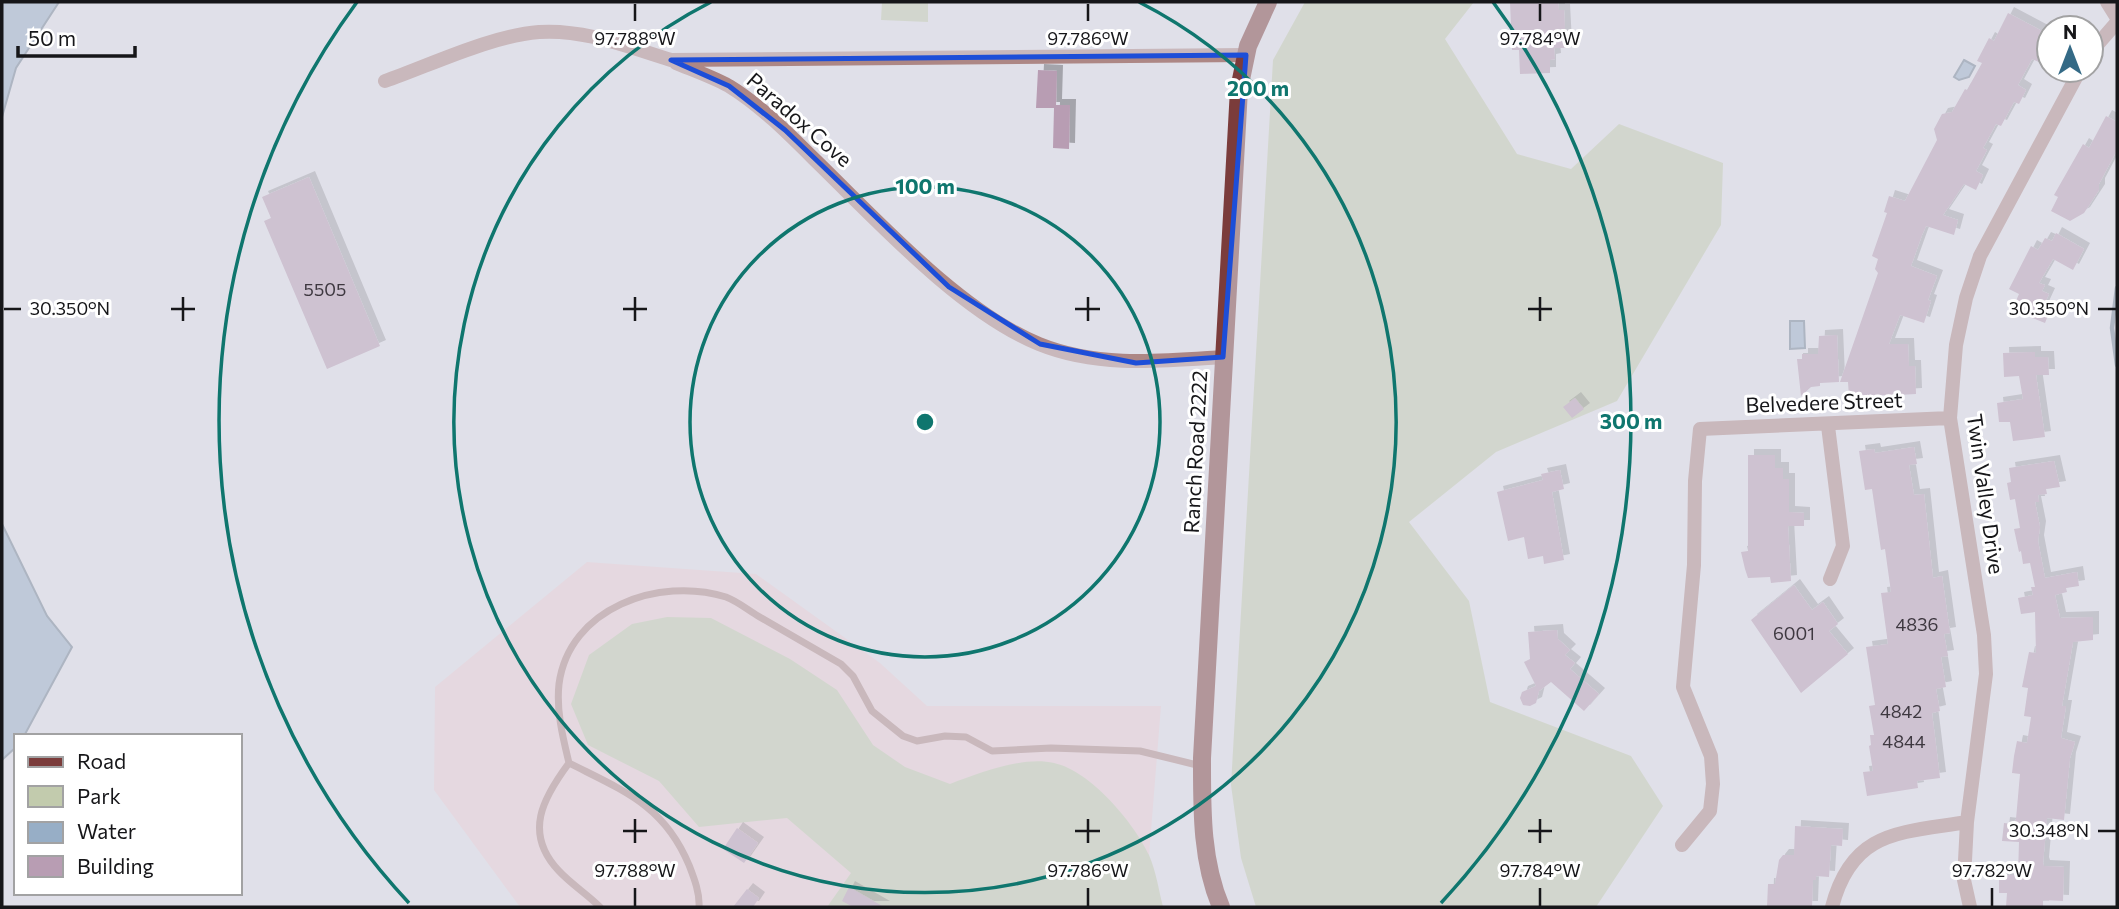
<svg xmlns="http://www.w3.org/2000/svg" width="2119" height="909" font-family="Commissioner,sans-serif">
  <defs>
    <filter id="shadow"><feDropShadow dx="6" dy="-6" stdDeviation="0" flood-color="#0004"/></filter>
  </defs>
  <rect width="100%" height="100%" fill="#e0e0e9"/>
  <path fill="#eacfd5" d="M587,562L756,574L880,663L927,706H1161L1149,856L1163,907H520L434,790L435,687Z"/>
  <path fill="#c2cbad" d="M882,2H928V22L881,20Z
    M1305,2H1474L1445,39L1517,154L1571,169L1619,124L1723,163L1721,225L1617,401L1496,452L1409,522L1469,601L1490,702L1631,756L1663,806L1596,907H1256L1241,858L1231,785L1273,60Z
    M667,617L711,618L790,659L837,690L873,745L905,767L950,784C979,773 1022,756 1054,763C1091,771 1134,823 1149,855C1156,871 1159,891 1163,907H827L851,873L787,818L699,827L659,781L588,745L571,704L589,655L632,624Z"/>
  <path fill="#97aec6" stroke="#708092" stroke-width="2" d="M2,2H59L16,68L2,117Z
    M1964,60L1975,66L1969,77L1959,80L1954,77Z
    M1804,321L1805,348L1790,349V321Z
    M2,524L47,616L72,647L24,736H16V747L2,760Z"/>
  <g fill="none" stroke-linecap="round" stroke-linejoin="round">
    <path stroke="#708092" stroke-width="4.5" d="M2117,288L2112,328L2117,365"/>
  </g>
  <path fill="#b89db3" filter="url(#shadow)" d="M1510,2H1558L1559,10H1564L1566,48H1554L1555,59L1550,60V73L1520,74L1519,50H1512Z
    M2008,13L2042,31L2040,34L2049,39V48L2041,63L2032,59L2018,85L2026,90L2019,104L2014,102L2001,126L1996,124L1983,148L1987,150L1976,171L1983,175L1976,190L1964,184L1943,215L1958,220L1954,235L1926,226L1922,235L1911,266L1937,276L1928,300L1931,301L1924,323L1900,315L1889,344H1908L1909,366H1915L1916,394L1898,395V405L1885,406L1884,395L1849,397L1848,382H1840L1878,273L1875,269L1878,259L1872,256L1887,213L1884,212L1889,196L1905,201L1937,140L1934,129L1942,114L1952,112L1965,89L1967,90L1982,63L1977,61L1989,38L1994,41Z
    M1038,70L1057,71L1056,105H1070L1069,149L1053,148L1054,108H1036Z
    M2106,116L2117,122V150L2099,184V190L2084,213L2070,221L2051,211L2058,197L2054,195L2083,144L2089,148Z
    M309,177L380,346L327,369L264,221L271,218L262,197Z
    M2056,233L2084,249L2073,270L2053,259L2039,283L2045,285L2042,291L2049,294L2043,307L2050,310L2045,323L2012,310L2019,294L2009,289L2031,246L2038,250L2045,238L2052,241Z
    M1837,335L1839,382L1820,383V386L1811,387L1801,396L1797,359H1802V354H1818L1819,336Z
    M2035,352V357H2048L2049,375H2036L2045,437L2013,441L2010,422H1999L1997,403L2023,399L2019,376L2004,377L2003,353Z
    M1575,398L1584,409L1572,418L1563,407Z
    M1914,447L1917,464L1909,465L1914,495L1924,494L1933,578L1942,576L1950,633L1944,634L1948,656L1941,657L1946,687L1936,689L1940,711L1932,713L1940,778L1917,781L1918,788L1867,796L1863,772L1873,771L1869,746L1871,745L1870,735H1874L1869,706L1875,705L1866,647L1888,644L1881,593L1891,592L1885,549L1881,550L1872,489L1865,490L1859,451L1874,449L1875,453Z
    M1748,455H1775V468H1783V479H1789V512L1804,513V526H1788L1791,581L1771,583L1770,577L1748,578L1745,569L1741,552L1748,551Z
    M2054,461L2060,487L2046,489L2047,494L2038,495L2039,502H2035L2040,527L2038,541L2045,578L2077,572L2079,586L2066,588L2067,592L2055,595L2060,618L2093,617V640L2073,642L2062,706H2066L2061,738L2075,742L2070,758L2064,820L2047,818L2043,863L2044,866L2064,867L2063,901L2043,900V907H2006L2007,893H1999V875H2018L2019,842L2002,841L2004,823L2013,824L2016,819L2020,774L2012,773L2014,756L2017,741L2027,743L2031,717L2024,716L2028,688L2022,687L2029,652L2036,653L2035,612L2021,614L2018,598L2033,595L2031,587H2035L2030,563L2023,564L2021,551L2019,552L2014,529L2020,528L2015,499L2010,500L2007,483L2011,482L2009,468Z
    M1560,470L1564,489L1552,492L1564,560L1544,564L1543,556L1528,559L1524,537L1508,541L1497,492L1543,480L1541,474Z
    M1794,585L1812,610L1823,602L1838,624L1829,631L1848,654L1801,693L1751,620Z
    M1557,630L1558,639L1570,650L1565,655L1575,663L1570,669L1599,694L1584,711L1551,682L1539,691L1536,703L1530,706L1523,705L1520,698L1522,692L1536,686L1524,662L1530,659L1528,632Z
    M1795,826L1843,829L1842,846L1831,845L1829,877L1816,876V880H1813L1812,907H1767L1768,884H1775L1779,860L1783,855H1794Z
    M737,828L758,843L744,863L723,849Z
    M849,887L884,907H853L842,901Z
    M747,889L759,898L753,907H733Z"/>
  <g fill="none" stroke-linecap="round" stroke-linejoin="round">
    <path stroke="#ad8785" stroke-width="7" d="M569,763C543,798 523,833 559,871C571,884 587,894 600,907
      M699,907C700,893 694,878 689,865C664,805 624,791 569,763C563,738 556,711 559,684C569,608 659,576 726,597C737,601 748,610 758,616C786,632 813,648 841,664L853,676L872,711L903,736L917,741L945,736L966,737L992,751L1051,748L1140,751L1201,766"/>
    <path stroke="#ad8785" stroke-width="14" d="M2107,2L2117,18
      M2091,52L2117,22
      M676,63C693,70 713,77 729,86C760,105 788,133 814,159C876,219 960,312 1039,344C1098,368 1162,361 1223,357
      M385,81C431,65 490,36 539,32C585,29 628,47 671,60L1246,55
      M1828,426L1843,546L1830,579
      M1682,845L1710,811L1713,784L1711,756L1683,687L1694,565L1695,481L1700,429L1950,418
      M1832,907C1852,830 1900,833 1967,822
      M1970,907L1964,880L1967,822L1986,674L1984,635L1950,418L1956,345L1966,298L1980,256L2080,70"/>
    <path stroke="#7b3c3b" stroke-width="18" d="M1221,907C1201,860 1202,808 1202,758L1239,89L1248,46L1268,2"/>
  </g>
  <path d="M0 0H2119V909H0ZM1246,55L1223,357L1136,363L1040,344L949,287L785,130L729,86L671,60Z" fill="#e0e0e9" fill-opacity=".55" fill-rule="evenodd"/>
  <path fill="none" stroke="#1d4ed8" stroke-width="5" stroke-linejoin="round" d="M1246,55L1223,357L1136,363L1040,344L949,287L785,130L729,86L671,60Z"/>
  <path fill="none" stroke="#161619" stroke-width="2.5" d="M635,4V21M1088,4V21M1540,4V21M183,297V321M635,297V321M1088,297V321M1540,297V321M4,309H21M171,309H195M623,309H647M1075,309H1100M1528,309H1552M2098,309H2116M635,819V843M1088,819V843M1540,819V843M623,831H647M1075,831H1100M1528,831H1552M2098,831H2116M635,888V906M1088,888V906M1540,888V906M1992,888V906"/>
  <g fill="none" stroke="#0f766e" stroke-width="3.5">
    <circle cx="925" cy="422" r="235"/>
    <path d="M1139 2A471 471 0 1 1 711 2"/>
    <path d="M409 903A706 706 0 0 1 357 2M1493 2A706 706 0 0 1 1441 903"/>
  </g>
  <g text-anchor="middle" stroke-width="6" stroke-linejoin="round" paint-order="stroke">
    <g font-size="18" fill="#3e3840">
      <text x="325" y="296">5505</text>
      <text x="1917" y="631">4836</text>
      <text x="1794" y="640">6001</text>
      <text x="1901" y="718">4842</text>
      <text x="1904" y="748">4844</text>
    </g>
    <g font-size="21" fill="#161619" stroke="#fff">
      <text transform="translate(799 120) rotate(41)" y="7">Paradox Cove</text>
      <text transform="translate(1824 403) rotate(-2)" y="7">Belvedere Street</text>
      <text transform="translate(1196 452) rotate(-87)" y="7">Ranch Road 2222</text>
      <text transform="translate(1985 494) rotate(82)" y="7">Twin Valley Drive</text>
    </g>
  </g>
  <g font-size="18" text-anchor="middle" fill="#161619" stroke="#fff" stroke-width="6" stroke-linejoin="round" paint-order="stroke">
    <text x="635" y="45">97.788°W</text>
    <text x="1088" y="45">97.786°W</text>
    <text x="1540" y="45">97.784°W</text>
    <text x="70" y="315">30.350°N</text>
    <text x="2049" y="315">30.350°N</text>
    <text x="2049" y="837">30.348°N</text>
    <text x="635" y="877">97.788°W</text>
    <text x="1088" y="877">97.786°W</text>
    <text x="1540" y="877">97.784°W</text>
    <text x="1992" y="877">97.782°W</text>
  </g>
  <circle cx="925" cy="422" r="10" fill="#0f766e" stroke="#fff" stroke-width="3.5"/>
  <g font-size="21" text-anchor="middle" font-weight="bold" fill="#0f766e" stroke="#fff" stroke-width="6" stroke-linejoin="round" paint-order="stroke">
    <text x="1258" y="96">200 m</text>
    <text x="925" y="194">100 m</text>
    <text x="1631" y="429">300 m</text>
  </g>
  <rect width="2119" height="909" fill="none" stroke="#161619" stroke-width="7"/>
  <rect x="14" y="734" width="228" height="161" fill="#ffffff" stroke="#a2a2a3" stroke-width="2"/>
  <rect x="28" y="757" width="35" height="10" fill="#7b3c3b" stroke="#a2a2a3" stroke-width="2"/>
  <text x="77" y="769" font-size="21" fill="#161619">Road</text>
  <rect x="28" y="786" width="35" height="21" fill="#c2cbad" stroke="#a2a2a3" stroke-width="2"/>
  <text x="77" y="804" font-size="21" fill="#161619">Park</text>
  <rect x="28" y="822" width="35" height="21" fill="#97aec6" stroke="#a2a2a3" stroke-width="2"/>
  <text x="77" y="839" font-size="21" fill="#161619">Water</text>
  <rect x="28" y="856" width="35" height="21" fill="#b89db3" stroke="#a2a2a3" stroke-width="2"/>
  <text x="77" y="874" font-size="21" fill="#161619">Building</text>
  <g transform="translate(2070 49)"><circle r="33" fill="#ffffff" stroke="#a2a2a3" stroke-width="2"/>
  <path d="M0-5L12 26L0 18L-12 26Z" fill="#346a86"/>
  <text y="-10" font-size="19" font-weight="bold" text-anchor="middle" fill="#161619">N</text>
  </g>
  <path d="M18 46v10h117v-10" fill="none" stroke="#161619" stroke-width="3.5"/>
  <text x="28" y="46" font-size="21" fill="#161619" stroke="#ffffff" stroke-width="5" paint-order="stroke">50 m</text>
</svg>
